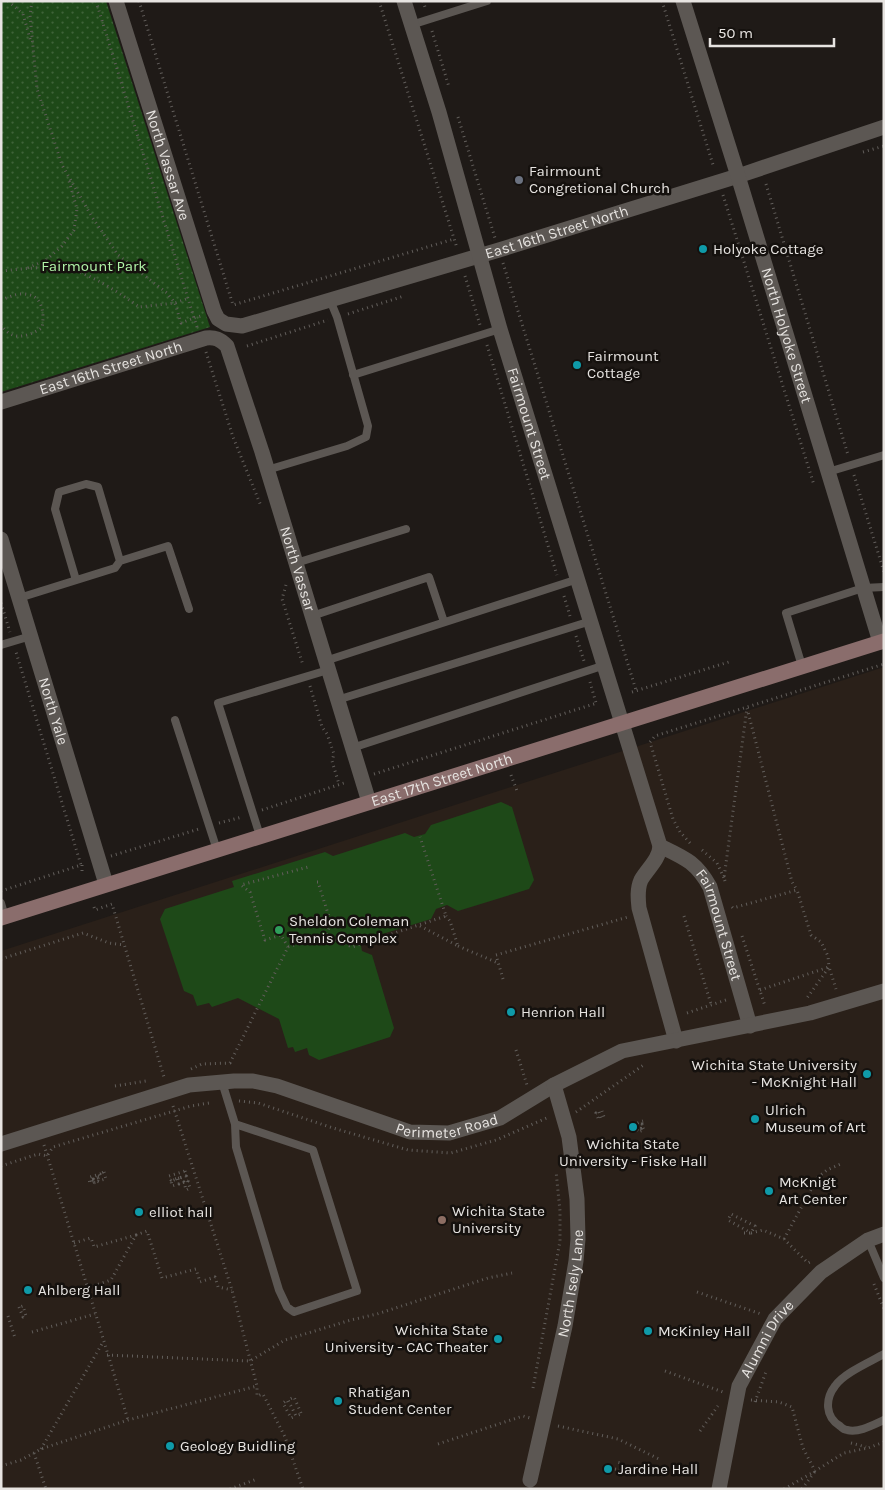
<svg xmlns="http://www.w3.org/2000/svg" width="885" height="1490" font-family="Karla,sans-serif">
  <defs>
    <pattern id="park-dots" width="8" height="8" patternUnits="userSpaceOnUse" patternTransform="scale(1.25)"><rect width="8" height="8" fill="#1e4918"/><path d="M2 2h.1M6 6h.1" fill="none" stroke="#3f6339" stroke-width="1.8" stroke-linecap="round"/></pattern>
  </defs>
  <rect width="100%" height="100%" fill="#1f1a17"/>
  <path fill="#2a2019" d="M884,667V1489H1V951Z"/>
  <path fill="#1e4918" d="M501,802L512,807L534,880L529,889L458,911L447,905L436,909L431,919L360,941L362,951L372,955L394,1028L390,1037L319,1060L309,1055L307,1048L295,1052L293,1047L288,1048L279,1019L238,998L212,1007L209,1003L197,1006L193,995L184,991L160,919L165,909L234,887L232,881L325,852L333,856L405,833L414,837L425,834L431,825Z"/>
  <path fill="url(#park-dots)" d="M1,1H106L210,327L1,392Z"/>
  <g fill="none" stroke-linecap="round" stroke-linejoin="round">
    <path stroke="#625e5b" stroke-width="3" stroke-dasharray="1 4" stroke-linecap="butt" d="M8,1L23,14L31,42
      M32,1L30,15L37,89L62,165L92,217L118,255L167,293L175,303L189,298
      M139,1L233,305L454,239
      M379,1L457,248
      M423,1L426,10
      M662,1L714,168
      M432,31L449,87
      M458,117L495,238
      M863,152L884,146
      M766,184L848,455
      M723,195L814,485
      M503,263L636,690
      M28,268L46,260L62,246L74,230L77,209L69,181
      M1,271C24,269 49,265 71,270C90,273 124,296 139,307L175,303L181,323L194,318L96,1
      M465,276L480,325
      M1,300C7,298 15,294 21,294C42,293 45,311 42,328C27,337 11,342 1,324
      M348,314L404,296
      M197,327L194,318L201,316
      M487,345L557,575
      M247,346L328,320
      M206,352L233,437L261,506
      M854,475L884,572
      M286,585L282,599L303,665
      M564,596L570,616
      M1,603L10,632
      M576,636L584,661
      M590,682L596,703
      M310,686L322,727L327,734L334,754L332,761L339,784
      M632,692L732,661
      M374,774L597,703
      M511,775L517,791
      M262,810L347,782
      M219,823L242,817
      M690,843L680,832L673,819L650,742L655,736L884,664
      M702,850L717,863L724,878
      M111,856L199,829
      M82,865V872
      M725,881L724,878L747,708L792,882L797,890
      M317,882H318L331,923L326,935
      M1,891L81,865L16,652
      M94,907L95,910L112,904L164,1077
      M732,907L733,908L797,890L811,935L821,942L828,956L829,967L807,998
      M684,916L711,1004
      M420,926L458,946L450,921L446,916
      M742,936L765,1006
      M458,946L498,963
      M288,947L281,935L265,940L250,892L241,885L308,867L309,870
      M1,959L83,933L109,943L124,945
      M503,979L496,955L628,917
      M760,990L829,967L836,989
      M687,1013L726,1000
      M516,1050L527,1085
      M191,1069L202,1064L230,1063L288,947L326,935L352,947L446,916L420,837
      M115,1086L146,1081
      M239,1101L258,1103L333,1128L408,1150L451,1153L496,1140L549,1117
      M173,1106L232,1290L257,1386V1396L263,1394L285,1437L303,1489
      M576,1112L645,1064
      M599,1112L601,1118L604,1117L602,1111
      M598,1118L596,1113H599V1114
      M642,1124L643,1128L637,1130L636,1126Z
      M636,1126L635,1124L643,1121
      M643,1128L644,1130L638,1132L637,1129Z
      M44,1145L128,1420
      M1,1166L38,1154L47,1156L53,1147L191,1106L209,1103
      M185,1171L188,1181L172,1186L171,1181L182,1177L171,1180L169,1176Z
      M104,1172L106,1179L90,1183L89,1180L100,1177L99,1174Z
      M100,1174L101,1177L94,1179L99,1182L92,1183L90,1177Z
      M186,1176L190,1188L186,1190L184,1182L179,1184L177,1179Z
      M744,1233H751L755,1226L731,1214L728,1220L751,1233L763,1230L784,1239L808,1263L810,1262
      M136,1235L147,1231L162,1278L196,1269L200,1282L215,1277L218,1287L232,1290
      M784,1239L818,1177L827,1170L843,1163
      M74,1243L91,1238L94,1247L136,1235L111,1280L87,1288
      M874,1284L884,1309
      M697,1292L761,1314
      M19,1307L23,1317L26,1316L23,1306L20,1307
      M8,1316L15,1338
      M32,1332L95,1314
      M107,1355L250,1361L285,1340L351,1320L377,1314L488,1278L512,1273
      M665,1371L723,1392
      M533,1388L560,1241V1211L556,1171
      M751,1400L779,1402L792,1407L803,1448L815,1471L844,1453L868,1448L884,1442
      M288,1402L287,1400L283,1403L291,1418L296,1416
      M755,1402L767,1369
      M301,1413L294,1397L288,1400L296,1416L301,1414
      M558,1426L618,1439L661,1460
      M700,1431L718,1406
      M851,1443L866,1447
      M438,1444L523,1416L530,1418
      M41,1449L103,1342
      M34,1453L46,1489
      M1,1466L21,1460L41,1449L128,1420L257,1386
      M615,1469L620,1470L622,1463L616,1462
      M230,1489L257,1479
      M784,1489L812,1473
      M802,1489L816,1470"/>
    <path stroke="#5c5753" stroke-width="8" d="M411,25L487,1
      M353,375L500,329
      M267,470L347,446L366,437L368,426L337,317L330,300
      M828,472L884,455
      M120,561L168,546L189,609
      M296,563L406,529
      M19,598L115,568L120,561L98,487L86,484L59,492L55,509L76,580
      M312,616L429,577L444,622
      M1,645L31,636
      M325,661L578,579
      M802,666L786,613L863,588L884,587
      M337,700L591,621
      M175,720L217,850
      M352,748L605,665
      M260,836L218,703L328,670
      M1,903L5,917
      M222,1082L235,1124L313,1150L357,1291L294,1312L287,1307L279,1290L236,1147L235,1124
      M868,1240L884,1278
      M884,1354C870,1362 844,1373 835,1386C825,1399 825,1417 840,1426C842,1428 844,1430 847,1430C859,1433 873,1425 884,1420"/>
    <g stroke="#5c5753" stroke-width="15">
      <path id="s1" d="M116,1L214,311L218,319L226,324L242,326L499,250L738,176L884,127"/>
      <path id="s2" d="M404,1L439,112L500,329L660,846C659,860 648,868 641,880C637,889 638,899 639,908L676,1041"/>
      <path id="s3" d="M683,1L738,176L880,642"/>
      <path id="s4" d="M1,402L206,338C215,337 220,339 227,346L262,452L369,802"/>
      <path id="s5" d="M1,539L106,884"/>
      <path id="s6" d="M660,846C685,858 696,862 710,887L750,1026"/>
      <path id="s7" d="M1,1144L189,1085L234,1081H253L277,1086L410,1132L449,1133L500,1118L554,1085L622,1051L810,1013L884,991"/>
      <path id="s8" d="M530,1480L565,1326L576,1261L578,1239L577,1199L569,1137L554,1085"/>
      <path id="s9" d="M719,1489L739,1386L775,1319L821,1272L868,1240L884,1234"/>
    </g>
    <path stroke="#8a6d6c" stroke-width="15" id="s10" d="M1,918L884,641"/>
  </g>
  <circle fill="#6b7280" stroke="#15110e" stroke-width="2" cx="519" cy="180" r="5"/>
  <g fill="#0f9aa8" stroke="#15110e" stroke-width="2">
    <circle cx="703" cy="249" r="5"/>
    <circle cx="577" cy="365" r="5"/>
    <circle cx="511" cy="1012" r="5"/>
    <circle cx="867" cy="1074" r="5"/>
    <circle cx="755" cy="1119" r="5"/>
    <circle cx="633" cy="1127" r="5"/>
    <circle cx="769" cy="1191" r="5"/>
    <circle cx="139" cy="1212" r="5"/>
    <circle cx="28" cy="1290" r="5"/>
    <circle cx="648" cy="1331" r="5"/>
    <circle cx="498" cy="1339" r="5"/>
    <circle cx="338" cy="1401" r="5"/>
    <circle cx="170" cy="1446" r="5"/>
    <circle cx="608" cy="1469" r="5"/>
  </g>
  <circle fill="#2e9e5b" stroke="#15110e" stroke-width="2" cx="279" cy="930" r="5"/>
  <circle fill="#8d6e63" stroke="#15110e" stroke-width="2" cx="442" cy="1220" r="5"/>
  <g text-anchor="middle" stroke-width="5" stroke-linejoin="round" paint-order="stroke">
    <g font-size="15" fill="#e7e4e1" stroke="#15110e">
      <text dy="5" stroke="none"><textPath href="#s1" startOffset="172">North Vassar Ave</textPath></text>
      <text dy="5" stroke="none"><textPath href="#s1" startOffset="688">East 16th Street North</textPath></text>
      <text dy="5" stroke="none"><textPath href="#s3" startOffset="350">North Holyoke Street</textPath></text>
      <text dy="5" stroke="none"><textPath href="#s4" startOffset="115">East 16th Street North</textPath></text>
      <text dy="5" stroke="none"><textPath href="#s2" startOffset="441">Fairmount Street</textPath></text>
      <text dy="5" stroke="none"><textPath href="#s4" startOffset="472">North Vassar</textPath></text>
      <text dy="5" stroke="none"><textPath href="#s5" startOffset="180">North Yale</textPath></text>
      <text dy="5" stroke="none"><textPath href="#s10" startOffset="462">East 17th Street North</textPath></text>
      <text dy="5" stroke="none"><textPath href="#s6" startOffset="105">Fairmount Street</textPath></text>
      <text dy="5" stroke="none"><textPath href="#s7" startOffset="464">Perimeter Road</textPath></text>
      <text dy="5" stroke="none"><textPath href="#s8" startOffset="201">North Isely Lane</textPath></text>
      <text dy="5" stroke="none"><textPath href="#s9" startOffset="160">Alumni Drive</textPath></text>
    </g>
    <g font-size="15" fill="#e7e4e1" stroke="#15110e" text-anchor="start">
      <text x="529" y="176">Fairmount<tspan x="529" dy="17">Congretional Church</tspan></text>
      <text x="713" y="254">Holyoke Cottage</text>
      <text x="587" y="361">Fairmount<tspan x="587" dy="17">Cottage</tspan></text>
      <text x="289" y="926">Sheldon Coleman<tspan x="289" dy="17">Tennis Complex</tspan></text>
      <text x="521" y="1017">Henrion Hall</text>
      <text x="857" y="1070" text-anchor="end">Wichita State University<tspan x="857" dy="17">- McKnight Hall</tspan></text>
      <text x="765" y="1115">Ulrich<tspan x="765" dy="17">Museum of Art</tspan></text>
      <text x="633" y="1149" text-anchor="middle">Wichita State<tspan x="633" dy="17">University - Fiske Hall</tspan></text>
      <text x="779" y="1187">McKnigt<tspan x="779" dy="17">Art Center</tspan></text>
      <text x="452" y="1216">Wichita State<tspan x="452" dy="17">University</tspan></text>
      <text x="149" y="1217">elliot hall</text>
      <text x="38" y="1295">Ahlberg Hall</text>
      <text x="488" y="1335" text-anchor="end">Wichita State<tspan x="488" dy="17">University - CAC Theater</tspan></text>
      <text x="658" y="1336">McKinley Hall</text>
      <text x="348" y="1397">Rhatigan<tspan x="348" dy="17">Student Center</tspan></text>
      <text x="180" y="1451">Geology Buidling</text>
      <text x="618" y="1474">Jardine Hall</text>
    </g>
    <g font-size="15" fill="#b1f4a8" stroke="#15110e">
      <text x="94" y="271">Fairmount Park</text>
    </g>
  </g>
  <rect width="885" height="1490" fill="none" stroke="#e7e4e1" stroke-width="5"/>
  <path d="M710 38v8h124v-8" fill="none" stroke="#e7e4e1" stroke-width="2.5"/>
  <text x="718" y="38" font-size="15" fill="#e7e4e1" stroke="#15110e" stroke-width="4" paint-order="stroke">50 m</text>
</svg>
